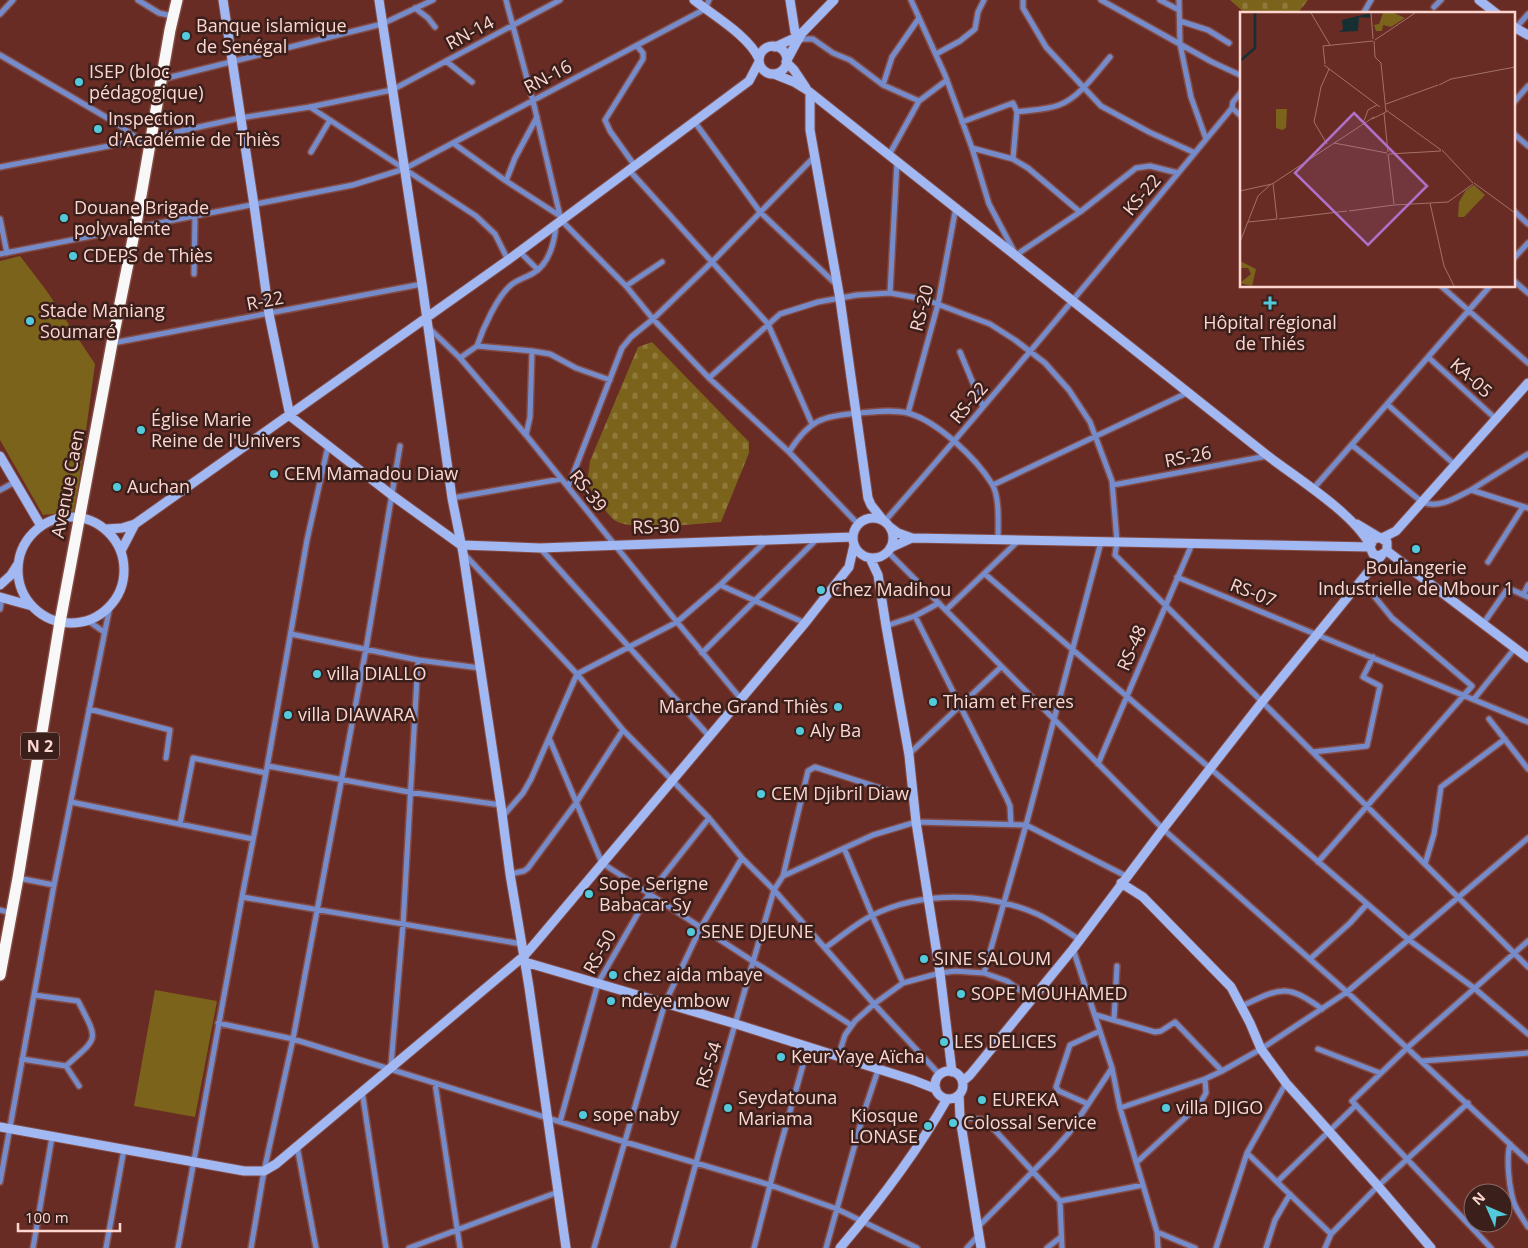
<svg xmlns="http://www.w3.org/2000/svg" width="1528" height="1248" font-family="'Open Sans',sans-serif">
  <defs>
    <pattern id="cemetery-stones" width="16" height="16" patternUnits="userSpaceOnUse" patternTransform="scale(1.25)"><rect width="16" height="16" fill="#7c631b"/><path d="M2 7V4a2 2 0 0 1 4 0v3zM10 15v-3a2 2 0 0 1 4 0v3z" fill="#90793b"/></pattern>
  </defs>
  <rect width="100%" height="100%" fill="#682c25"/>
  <path fill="url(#cemetery-stones)" d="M1230,0H1308L1297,14H1246Z
    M652,342L749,442V453L721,522C699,523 628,533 613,519C603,509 595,495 587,484L590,461L638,347Z"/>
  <path fill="#7c631b" d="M20,256L46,290L95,364L75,512L43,515L0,440V261Z
    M155,990L217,1001L195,1117L134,1106Z"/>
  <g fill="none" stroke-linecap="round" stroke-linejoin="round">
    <g stroke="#834b44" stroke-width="8">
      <path id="street" d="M138,0L159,13L172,16
        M506,0L533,101L561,220L626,286L653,319L709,378L789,452L858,524
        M911,0L945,75L972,148L989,204L1016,255L1080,212L1136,168L1150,166L1178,173
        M1023,0V8L1046,47L1101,106L1149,132L1195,153
        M1101,0L1212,62L1242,76
        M1160,0L1179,10
        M1179,0L1180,44L1191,97L1206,139
        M1434,7L1441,0
        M415,8L428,18L435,27
        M0,14L13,0
        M1363,14L1371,0
        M1180,21L1208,30L1229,43
        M1515,29L1528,14
        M799,39H813L833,53L850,60L883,85L919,101L947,80
        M936,54L960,41L975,29L978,12L984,0
        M0,55L116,123L140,140
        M446,61L472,82
        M163,79L382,24L433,0
        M883,85L892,57L919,18
        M1514,102L1528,86
        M310,107L476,216L495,234L508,260
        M1232,108L1242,117
        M1017,112C1031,110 1046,110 1059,105C1079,98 1097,72 1110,57
        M694,121L760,212L837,285
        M962,122L1013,103L1017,112L1013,159
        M1514,134L1528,146
        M453,143L506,181L560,216
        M972,148L1013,159L1028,168L1080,212
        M311,152L330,120
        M889,155L919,101
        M635,166L610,131L605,120L643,59V53L637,46
        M0,167L140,140L240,118L310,107L392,90L560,0
        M629,170L768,324L812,424
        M506,181L515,158L537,117
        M1514,211L1528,224
        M0,219L7,253
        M519,251L538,270
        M0,254L353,185L404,169L705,9L709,0
        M1514,258L1528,243
        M194,274L195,216
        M1514,281L1528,293
        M626,286L662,262
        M1441,286L1528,363
        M890,293L897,161
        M430,329L460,358L526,435L677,622L741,699
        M113,343L422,284
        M477,346C483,328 497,297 511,285C518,279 528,277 535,272C550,262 555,240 556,224
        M960,352L983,407
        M1428,357L1496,419
        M460,358L477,346L532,351L550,354L576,368L610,380
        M709,378L780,314L818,302L857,295L890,293L924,299L990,324L1015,340L1045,363L1069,390L1090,422L1112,481L1117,542L1115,555L1528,967
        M1387,404L1455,465
        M908,413L938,304L956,207
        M526,435L530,417L532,351
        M1352,445L1422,502C1439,509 1455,498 1471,490L1528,508
        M789,452C809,420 822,416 858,413C874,412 892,409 908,413C937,421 976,458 992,484C1000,497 998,524 998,540
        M993,485L1189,392
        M1113,485L1267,456
        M568,487L622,348L631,337L653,319L711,263L815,156
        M1313,489L1490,286
        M0,490L15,482
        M1471,490L1528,454
        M452,498L561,479
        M884,522C1003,386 1117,247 1232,108L1233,102L1242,91
        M540,548L709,736
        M887,551L1163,829L1347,992L1528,1161
        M465,555L577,674L623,730L709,818L742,858L774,890L874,1004L940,1075
        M1488,562L1523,507
        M985,574L1409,940L1474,988L1528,1034
        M1177,577L1528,722
        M720,585L805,623
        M1523,595L1528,585
        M0,609L2,598
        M946,610L1018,541
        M915,616L1007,799L1010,806L1011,825
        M87,620L104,632
        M1483,624L1508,588L1528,597
        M886,626L915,616L939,603
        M291,634L418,660L480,668
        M702,653L817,539
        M1474,699L1515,648
        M89,709L170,730L166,758
        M1489,719L1528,769
        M549,738L602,863L851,1025
        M1313,752L1367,746L1380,686L1363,677L1373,657
        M909,754L1001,667
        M1098,764L1192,544
        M268,766L409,792L501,805
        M71,802L253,839
        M503,816L523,793L531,779L577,674L677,622L720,585L766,541
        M180,824L193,758L266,773
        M844,848L872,915L903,983
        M1318,862L1472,686L1392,618L1361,580
        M1425,864L1434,834L1441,787L1505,739
        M510,874L524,871L528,868L576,803L623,730
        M783,876L873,835L916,822L1026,825L1126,876
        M18,878L54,885
        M242,897L522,944
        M0,910L11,913
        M825,948C841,937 856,923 873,915C922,891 987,892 1037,914C1052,921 1066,931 1080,940
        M1073,949L1112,1068L1120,1108L1157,1232L1158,1248
        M1310,959L1350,923L1367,904
        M984,973L1026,825L1101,542
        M34,995L78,1001C99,1042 99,1036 66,1066
        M1242,1006C1281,988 1286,983 1322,1009
        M1096,1015L1155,1032L1161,1031L1175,1022L1222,1071
        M1114,1019L1117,966
        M218,1023L293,1039L625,1142L770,1185L837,1209L917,1248
        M1318,1049L1380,1073
        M838,1057L845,1035L855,1021L874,1004L903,983L940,973L955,971L984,973L1007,981L1032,999
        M22,1059L66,1066L79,1086
        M1422,1061L1528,1053
        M391,1065L403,925L418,660
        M435,1083L460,1248
        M362,1091L386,1248
        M1088,1104L1059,1091L1056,1087L1070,1045L1100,1031
        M1120,1108L1205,1079L1222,1071L1261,1049L1347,992L1528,838
        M960,1118L981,1119L990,1125L1060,1201L1062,1248
        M560,1122L598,983L649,894L709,818
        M1510,1144C1506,1159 1509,1187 1514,1203C1517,1211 1523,1219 1528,1227
        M297,1146L316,1248
        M1247,1153L1331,1234
        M1137,1162L1199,1105L1206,1093L1205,1079
        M0,1182L54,885L110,606
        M1277,1182L1356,1105
        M1060,1201L1143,1185
        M977,1228L1053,1151L1069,1133L1112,1068
        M1157,1232L1195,1248
        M33,1248L52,1137
        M106,1248L124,1149
        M178,1248L242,897L266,773L307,540L328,446
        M251,1248L264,1171L293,1039L366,649L400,446
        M409,1248L558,1192
        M594,1248L665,1003L701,927L742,858
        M673,1248C705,1128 739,1009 774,890L783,876L808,771L815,767L914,799
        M754,1248L777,1158L808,1047
        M826,1248L864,1112L878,1070
        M967,1248L978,1236
        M1047,1248L1061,1237
        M1216,1248L1247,1153L1286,1083
        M1266,1248L1275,1220L1290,1194
        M1325,1248L1331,1234L1378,1186L1468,1103
        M1491,1248L1352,1101L1407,1048L1528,941"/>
    </g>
    <g stroke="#834b44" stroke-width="11">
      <path id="secondary" d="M223,0L254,205L269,314L290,416L393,496L461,545L540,548L852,537
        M379,0L422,284L452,498L463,553L501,806L510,874L529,987L566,1248
        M694,0C714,16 749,36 759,59
        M790,0L795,32L799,39
        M1479,0L1497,14
        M1514,27L1528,35
        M759 60a14 14 0 1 1 28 0a14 14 0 1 1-28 0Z
        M775,47L801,35
        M787,60L801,34L834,0
        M786,62L794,70L806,88
        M774,74L794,82L807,90L1268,456C1298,479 1353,513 1370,545
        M810,93V130L840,299L868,498L871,505L883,520
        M0,456L41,526
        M18 570a53 53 0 1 1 106 0a53 53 0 1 1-106 0Z
        M853 538a20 20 0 1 1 40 0a20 20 0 1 1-40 0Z
        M1357,524L1387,542V551L1379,556L1373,554L1370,547L1373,540L1379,537
        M890,527L898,533L912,538L1370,547
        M106,529L122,528L135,524L508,260L749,81L759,62
        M1382,538L1396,531L1528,383
        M890,548L912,538
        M121,551L135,524
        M1387,551L1528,658
        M870,558L878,575L886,626L909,755L916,822L940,973L952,1072
        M0,585L11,575L18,564
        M0,597L32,606
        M1121,883L1143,897L1231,987L1250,1023L1261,1049L1286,1083L1378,1186L1431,1248
        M525,962L736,1024L913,1080L936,1089
        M935 1085a14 14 0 1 1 28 0a14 14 0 1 1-28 0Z
        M963,1081L970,1075L1073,949L1163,829L1262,702L1382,555
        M959,1095L960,1118L981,1248
        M0,1127L244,1171H264L276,1164L524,956L537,941L805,623L849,567L854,545
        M840,1248C879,1202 917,1152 947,1099"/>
    </g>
    <g stroke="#834b44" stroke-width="14">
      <path id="highway" d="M0,975L18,878L60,622L112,343L136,224L170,30L177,0"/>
    </g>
    <use href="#street" stroke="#768cca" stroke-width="5"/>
    <use href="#secondary" stroke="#a2b8f3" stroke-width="9"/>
    <use href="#highway" stroke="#f8f8f8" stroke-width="11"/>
  </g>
  <g fill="#53cadc" stroke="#3b1f1b" stroke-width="2">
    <circle cx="186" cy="36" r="5"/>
    <circle cx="79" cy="82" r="5"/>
    <circle cx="98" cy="129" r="5"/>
    <circle cx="64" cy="218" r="5"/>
    <circle cx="73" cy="256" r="5"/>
    <path d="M1267.5 295.5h5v5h5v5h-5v5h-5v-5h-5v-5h5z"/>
    <circle cx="30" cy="321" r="5"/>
    <circle cx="141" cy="430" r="5"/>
    <circle cx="274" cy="474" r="5"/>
    <circle cx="117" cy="487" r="5"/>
    <circle cx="1416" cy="549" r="5"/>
    <circle cx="821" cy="590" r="5"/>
    <circle cx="317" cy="674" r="5"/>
    <circle cx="933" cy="702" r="5"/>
    <circle cx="838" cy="707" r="5"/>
    <circle cx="288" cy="715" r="5"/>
    <circle cx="800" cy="731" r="5"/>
    <circle cx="761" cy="794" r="5"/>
    <circle cx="589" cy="894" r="5"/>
    <circle cx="691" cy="932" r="5"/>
    <circle cx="924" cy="959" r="5"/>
    <circle cx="613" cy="975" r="5"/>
    <circle cx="961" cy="994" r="5"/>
    <circle cx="611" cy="1001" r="5"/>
    <circle cx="944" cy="1042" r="5"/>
    <circle cx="781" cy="1057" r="5"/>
    <circle cx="982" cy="1100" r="5"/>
    <circle cx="728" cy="1108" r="5"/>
    <circle cx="1166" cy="1108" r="5"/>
    <circle cx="583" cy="1115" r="5"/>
    <circle cx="953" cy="1123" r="5"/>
    <circle cx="928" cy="1126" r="5"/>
  </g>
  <g text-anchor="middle" stroke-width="5" stroke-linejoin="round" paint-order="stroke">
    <rect fill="#3b1f1b" stroke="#c39f9a" stroke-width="1" x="21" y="732.5" width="38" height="27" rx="4"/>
    <g font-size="16" font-weight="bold" fill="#fdd6d0">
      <text x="40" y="752">N 2</text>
    </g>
    <g font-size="18" fill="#fdd6d0" stroke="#3b1f1b" text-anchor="start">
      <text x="196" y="32">Banque islamique<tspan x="196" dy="21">de Senégal</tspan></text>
      <text x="89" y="78">ISEP (bloc<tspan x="89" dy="21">pédagogique)</tspan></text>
      <text x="108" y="125">Inspection<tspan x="108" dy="21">d'Académie de Thiès</tspan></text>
      <text x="74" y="214">Douane Brigade<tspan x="74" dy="21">polyvalente</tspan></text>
      <text x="83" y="262">CDEPS de Thiès</text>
      <text x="40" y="317">Stade Maniang<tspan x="40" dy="21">Soumaré</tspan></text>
      <text x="1270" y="329" text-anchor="middle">Hôpital régional<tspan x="1270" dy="21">de Thiés</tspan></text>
      <text x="151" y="426">Église Marie<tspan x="151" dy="21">Reine de l'Univers</tspan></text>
      <text x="284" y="480">CEM Mamadou Diaw</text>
      <text x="127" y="493">Auchan</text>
      <text x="1416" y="574" text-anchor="middle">Boulangerie<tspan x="1416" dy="21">Industrielle de Mbour 1</tspan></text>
      <text x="831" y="596">Chez Madihou</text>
      <text x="327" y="680">villa DIALLO</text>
      <text x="943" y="708">Thiam et Freres</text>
      <text x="828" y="713" text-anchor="end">Marche Grand Thiès</text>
      <text x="298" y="721">villa DIAWARA</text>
      <text x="810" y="737">Aly Ba</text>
      <text x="771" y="800">CEM Djibril Diaw</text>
      <text x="599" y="890">Sope Serigne<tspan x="599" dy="21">Babacar Sy</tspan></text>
      <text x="701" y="938">SENE DJEUNE</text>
      <text x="934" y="965">SINE SALOUM</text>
      <text x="623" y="981">chez aida mbaye</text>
      <text x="971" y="1000">SOPE MOUHAMED</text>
      <text x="621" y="1007">ndeye mbow</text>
      <text x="954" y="1048">LES DELICES</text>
      <text x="791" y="1063">Keur Yaye Aïcha</text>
      <text x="738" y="1104">Seydatouna<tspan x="738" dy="21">Mariama</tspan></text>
      <text x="992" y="1106">EUREKA</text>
      <text x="1176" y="1114">villa DJIGO</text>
      <text x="593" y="1121">sope naby</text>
      <text x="918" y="1122" text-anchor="end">Kiosque<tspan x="918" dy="21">LONASE</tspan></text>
      <text x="963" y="1129">Colossal Service</text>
    </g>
    <g font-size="18" fill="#fdd6d0" stroke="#3b1f1b">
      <text transform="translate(470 33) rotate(-28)" y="6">RN-14</text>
      <text transform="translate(548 77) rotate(-28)" y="6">RN-16</text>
      <text transform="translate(1142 195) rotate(-50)" y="6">KS-22</text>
      <text transform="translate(265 301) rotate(-11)" y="6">R-22</text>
      <text transform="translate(922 308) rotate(-76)" y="6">RS-20</text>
      <text transform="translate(1471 378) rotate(42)" y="6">KA-05</text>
      <text transform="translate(969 403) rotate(-50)" y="6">RS-22</text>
      <text transform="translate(1188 457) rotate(-11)" y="6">RS-26</text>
      <text transform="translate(68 484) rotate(-79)" y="6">Avenue Caen</text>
      <text transform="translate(588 491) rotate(51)" y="6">RS-39</text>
      <text transform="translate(656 527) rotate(-2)" y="6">RS-30</text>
      <text transform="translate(1253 593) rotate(22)" y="6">RS-07</text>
      <text transform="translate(1132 648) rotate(-67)" y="6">RS-48</text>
      <text transform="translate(600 952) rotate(-61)" y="6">RS-50</text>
      <text transform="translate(709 1065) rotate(-73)" y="6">RS-54</text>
    </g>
  </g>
  <g transform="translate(1240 12)">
    <rect width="275" height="275" fill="#682c25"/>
    <path d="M0,249L16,257L12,274L0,271L11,262L8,256H0Z" fill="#7c631b"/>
    <path d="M143,1H154L165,6L151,15L143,13L142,19H136L134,13L139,12Z" fill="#7c631b"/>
    <path d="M36,97H47L46,116L42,118L36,116ZM234,173L245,183L224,205H218L219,190L226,178Z" fill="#7c631b"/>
    <path d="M130,1V6L119,5L118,19L99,20L103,17L102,8Z" fill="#162f33"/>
    <path fill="none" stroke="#162f33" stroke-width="2.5" d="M0,49L15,36V1"/>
    <path fill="none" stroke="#a47069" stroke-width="1" d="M71,1L90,33M131,1L133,27M135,28L175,1M85,52L83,34L133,29M84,53L140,95M199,73L211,67L275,55M146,92L198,73M146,98L201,138M144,101L148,140M132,107L146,100L141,51L135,45L134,29M124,109L128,98L137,93M94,131L147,141M87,132L74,110L81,75L89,57M202,138L233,171M148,142L154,192M149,142L201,139M234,171L275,201M0,179L32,172L134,105M190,191L204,254L214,274M154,193L208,190L233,172M109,199L154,193M39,207L107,199M8,210L37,207L33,171M0,230L18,184L30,173"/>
    <path fill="#af70c6" fill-opacity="0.15" stroke="#af70c6" stroke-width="2.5" d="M114,101L187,174L128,233L55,161Z"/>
    <rect width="275" height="275" fill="none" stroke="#fdd6d0" stroke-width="2.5"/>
  </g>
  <g transform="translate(1488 1208) rotate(315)"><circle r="24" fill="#3b1f1b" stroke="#896863"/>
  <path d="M0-4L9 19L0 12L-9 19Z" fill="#53cadc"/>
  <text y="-8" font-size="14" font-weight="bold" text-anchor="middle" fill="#fdd6d0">N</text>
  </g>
  <path d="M18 1223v8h102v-8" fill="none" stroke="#fdd6d0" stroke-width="2.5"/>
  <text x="25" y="1223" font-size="15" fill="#fdd6d0" stroke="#3b1f1b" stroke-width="4" paint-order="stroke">100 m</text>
</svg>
